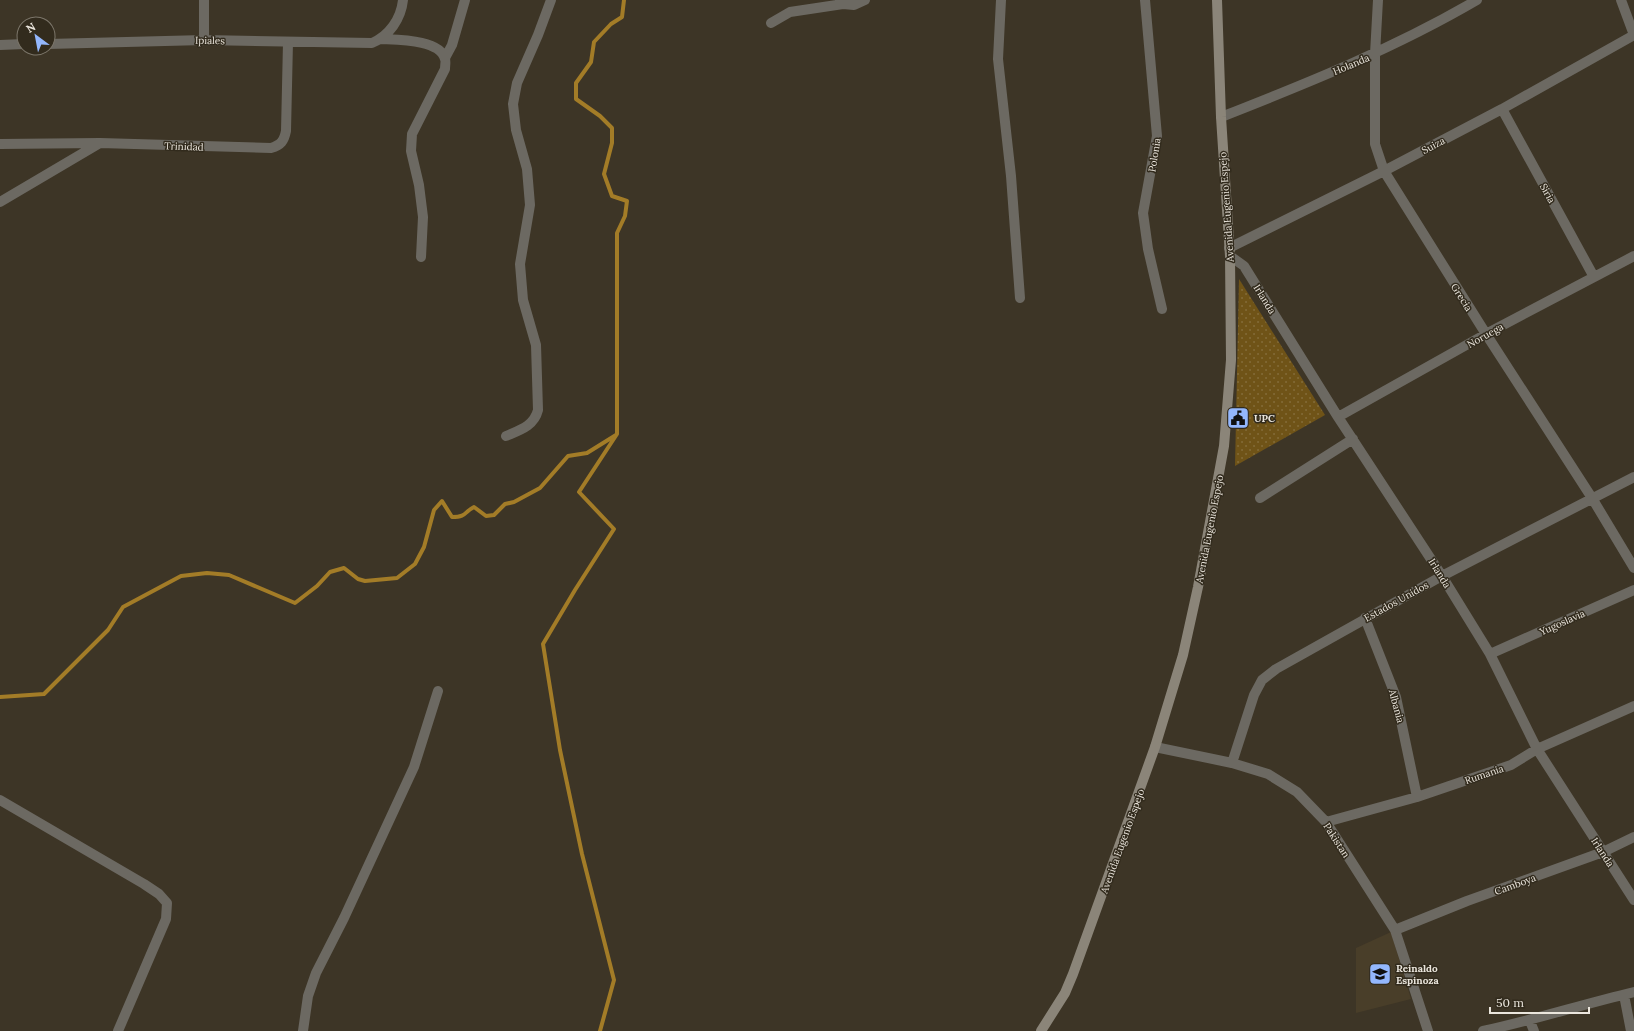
<svg xmlns="http://www.w3.org/2000/svg" width="1634" height="1031" font-family="Lora,serif">
  <defs>
    <pattern id="park-dots" width="8" height="8" patternUnits="userSpaceOnUse"><rect width="8" height="8" fill="#6f5317"/><path d="M2 2h.1M6 6h.1" fill="none" stroke="#846c38" stroke-width="1.8" stroke-linecap="round"/></pattern>
  </defs>
  <rect width="100%" height="100%" fill="#3d3526"/>
  <path fill="#493e29" d="M1391,932L1411,999L1356,1013V948Z"/>
  <path fill="url(#park-dots)" d="M1239,279L1325,415L1235,466Z"/>
  <g fill="none" stroke-linecap="round" stroke-linejoin="round">
    <path stroke="#a37c27" stroke-width="4" d="M0,697L44,694L108,630L123,607L181,576L207,573L229,575L295,603L317,586L330,572L344,568L358,579L365,581L397,578L415,564L424,547L434,510L442,501L452,517C467,517 464,512 474,507L486,516L494,515L505,504L514,502L540,488L568,456L587,453L616,435
      M600,1031L614,980L582,854L560,750L543,644L575,590L614,529L579,492L617,434V233L625,216L627,201L612,196L604,174L612,143V128L600,116L576,99V83L591,62L594,42L611,24L622,17L624,0"/>
    <path stroke="#6c6962" stroke-width="10" d="M204,0V40
      M840,0L843,4L854,5L865,0
      M1001,0L998,59L1011,176L1020,298
      M1145,0L1157,136L1143,213L1148,249L1162,309
      M1378,0L1375,54V144L1384,171L1486,334L1592,498L1634,568
      M1621,0L1634,35
      M771,23L790,12L843,4
      M380,39C397,40 440,39 445,59C446,61 445,66 445,69L412,134L411,151L419,185L423,217L421,257
      M48,44L204,40L372,43C389,36 401,19 403,0
      M0,45L24,44
      M445,58L452,45L465,0
      M1502,109L1594,277
      M1221,117C1308,83 1395,48 1477,0
      M0,144L100,143
      M0,202L100,143L271,148C281,145 284,141 286,131L288,42
      M1229,248L1384,171L1502,109L1634,35
      M1230,256L1244,266L1338,417L1442,576L1490,654L1537,749L1634,900
      M1338,417L1486,334L1634,256
      M506,436C520,430 534,426 538,410L536,345L523,300L520,264L530,205L527,169L516,130L513,104L517,83L538,35L551,0
      M1260,498L1353,439
      M1365,618L1396,697L1417,797
      M1490,654L1634,590
      M1155,747L1232,763L1268,774L1297,792L1326,822L1395,930L1428,1031
      M1232,763L1254,695L1262,680L1276,669L1442,576L1634,477
      M0,800L144,884L159,894L167,903L166,919L118,1031
      M1326,822L1417,797L1511,765L1537,749L1634,706
      M1395,930L1467,901L1603,852L1634,837
      M1624,995L1631,1031
      M1530,1021L1534,1031
      M303,1031L308,996L316,973L344,918L414,767L438,691
      M1483,1031C1534,1020 1583,1004 1634,992"/>
    <path stroke="#8b8579" stroke-width="10" d="M1041,1031L1065,993L1073,974L1155,747L1183,655L1198,587L1224,446L1231,360L1230,256L1221,117L1217,0"/>
  </g>
  <defs>
    <g id="civic-square" transform="scale(1.15)"><rect x="-9" y="-9" width="18" height="18" rx="4" fill="#93b7fd" stroke="#322b1d"/><path d="M-.6-6.5H3V-4.5H.6V-3L4-1V1h2V6H-6V1h2V-1L-.6-3ZM-1.2 2.5V6h2.4V2.5Z" fill="#111"/></g>
    <g id="school-square" transform="scale(1.15)"><rect x="-9" y="-9" width="18" height="18" rx="4" fill="#93b7fd" stroke="#322b1d"/><path d="M0-5L7-2L0 1L-7-2ZM-4 1L0 2.5L4 1V4Q0 6-4 4Z" fill="#111"/></g>
  </defs>
  <g fill-rule="evenodd">
    <use href="#civic-square" x="1238" y="418"/>
    <use href="#school-square" x="1380" y="974"/>
  </g>
  <g text-anchor="middle" stroke-width="3" stroke-linejoin="round" paint-order="stroke">
    <g font-size="10" fill="#ebe6dd" stroke="#322b1d">
      <text transform="translate(210 40) rotate(1)" y="4">Ipiales</text>
      <text transform="translate(1351 64) rotate(-23)" y="4">Holanda</text>
      <text transform="translate(1433 145) rotate(-28)" y="4">Suiza</text>
      <text transform="translate(184 146) rotate(2)" y="4">Trinidad</text>
      <text transform="translate(1154 155) rotate(-81)" y="4">Polonia</text>
      <text transform="translate(1548 193) rotate(61)" y="4">Siria</text>
      <text transform="translate(1226 207) rotate(-94)" y="4">Avenida Eugenio Espejo</text>
      <text transform="translate(1462 297) rotate(58)" y="4">Grecia</text>
      <text transform="translate(1265 299) rotate(58)" y="4">Irlanda</text>
      <text transform="translate(1485 335) rotate(-29)" y="4">Noruega</text>
      <text transform="translate(1209 529) rotate(-79)" y="4">Avenida Eugenio Espejo</text>
      <text transform="translate(1440 573) rotate(58)" y="4">Irlanda</text>
      <text transform="translate(1396 601) rotate(-29)" y="4">Estados Unidos</text>
      <text transform="translate(1562 622) rotate(-24)" y="4">Yugoslavia</text>
      <text transform="translate(1397 706) rotate(75)" y="4">Albania</text>
      <text transform="translate(1484 774) rotate(-19)" y="4">Rumania</text>
      <text transform="translate(1337 840) rotate(57)" y="4">Pakistan</text>
      <text transform="translate(1122 841) rotate(-70)" y="4">Avenida Eugenio Espejo</text>
      <text transform="translate(1603 852) rotate(57)" y="4">Irlanda</text>
      <text transform="translate(1515 884) rotate(-20)" y="4">Camboya</text>
    </g>
    <g font-size="10" font-weight="bold" fill="#ebe6dd" stroke="#322b1d" text-anchor="start">
      <text x="1254" y="422">UPC</text>
      <text x="1396" y="972">Reinaldo<tspan x="1396" dy="12">Espinoza</tspan></text>
    </g>
  </g>
  <g transform="translate(36 36) rotate(328)"><circle r="19" fill="#322b1d" stroke="#7c766a"/>
  <path d="M0-3L7 15L0 10L-7 15Z" fill="#93b7fd"/>
  <text y="-6" font-size="11" font-weight="bold" text-anchor="middle" fill="#ebe6dd">N</text>
  </g>
  <path d="M1490 1007v6h99v-6" fill="none" stroke="#ebe6dd" stroke-width="2"/>
  <text x="1496" y="1007" font-size="12" fill="#ebe6dd" stroke="#322b1d" stroke-width="3" paint-order="stroke">50 m</text>
</svg>
